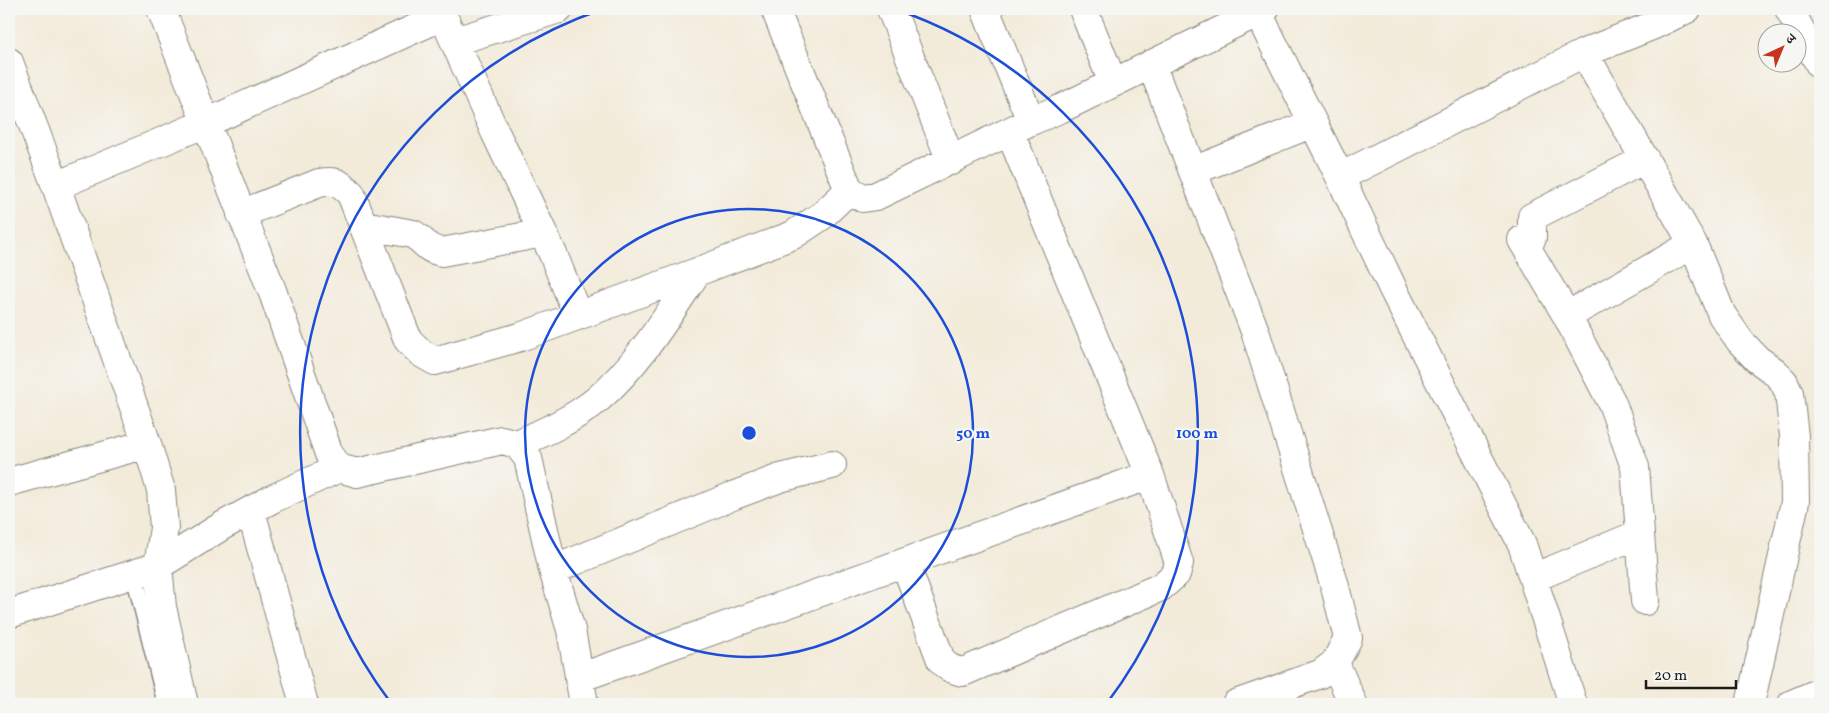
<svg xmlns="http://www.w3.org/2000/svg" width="1829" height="713" font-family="Vollkorn,'Noto Serif Devanagari',serif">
  <rect width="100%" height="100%" fill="#f6f6f2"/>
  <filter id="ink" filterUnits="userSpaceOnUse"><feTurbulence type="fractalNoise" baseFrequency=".02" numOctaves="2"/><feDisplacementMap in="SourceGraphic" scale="10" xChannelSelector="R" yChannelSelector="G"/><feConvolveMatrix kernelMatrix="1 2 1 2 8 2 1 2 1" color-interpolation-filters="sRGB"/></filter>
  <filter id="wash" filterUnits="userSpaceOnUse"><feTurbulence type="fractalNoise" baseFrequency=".0096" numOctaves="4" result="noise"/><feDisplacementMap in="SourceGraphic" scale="20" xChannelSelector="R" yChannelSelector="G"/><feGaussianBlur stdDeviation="1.12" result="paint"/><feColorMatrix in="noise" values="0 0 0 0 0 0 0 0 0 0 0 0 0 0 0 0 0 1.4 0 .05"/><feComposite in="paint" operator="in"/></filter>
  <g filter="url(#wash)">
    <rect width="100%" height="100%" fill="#f3ebda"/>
  </g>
  <g filter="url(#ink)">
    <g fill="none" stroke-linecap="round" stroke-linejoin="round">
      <g stroke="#88847b" stroke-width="19">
        <path id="service" d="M134,574L166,704"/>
      </g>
      <g stroke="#88847b" stroke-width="30">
        <path id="minor" d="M161,9L273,293L329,454L339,468L357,473L502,440L517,444L528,458L553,570L571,630L584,704
          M440,9L495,132L553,254L578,316
          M775,9L849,190L863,198L876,196L1031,121L1062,108L1265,9
          M891,9L951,161
          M985,9L1031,121
          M1083,9L1113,83
          M1789,9L1820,65
          M1258,13L1340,177L1393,289L1522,544L1573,704
          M455,41L559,9
          M1584,53L1693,244L1722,315L1740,341L1757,359L1775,372L1784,382L1789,393L1794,436L1795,502L1750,704
          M9,62L56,186L147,444L161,490L164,528L158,566L162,607L184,704
          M1151,64L1255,331L1334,583L1348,638L1335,663L1320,674L1236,704
          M1193,171L1313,123
          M1340,177L1584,53L1654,25L1687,9
          M56,186L206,123L443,16
          M241,214L319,183C335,180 339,182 351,194L408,340L421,353L435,361L520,337L697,272L793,235L823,215L849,190
          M363,225L413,234C426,242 425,249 442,252L543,233
          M1567,316L1693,244
          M517,444C545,432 574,419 598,399C639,363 667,317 697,272
          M9,482L147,444
          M251,511L304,704
          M905,563L941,660C947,668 954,670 963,672L1161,587L1176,574L1179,563L1150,475L1010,132
          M553,570L735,495L780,478L832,465
          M1533,578L1639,534
          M1645,601L1635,467L1612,403L1567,316L1522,240L1532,238V217L1645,159
          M9,614L158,566L222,526L272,499L339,468
          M1335,663L1353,704
          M579,678L1150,475
          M1792,704L1820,692"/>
      </g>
      <use href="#service" stroke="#fff" stroke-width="16"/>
      <use href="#minor" stroke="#fff" stroke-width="28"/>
    </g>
  </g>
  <g fill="none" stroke="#1d4ed8" stroke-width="2.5">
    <circle cx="749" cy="433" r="224"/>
    <path d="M391 703A448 448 0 0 1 603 9M895 9A448 448 0 0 1 1107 703"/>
  </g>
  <circle cx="749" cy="433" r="8" fill="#1d4ed8" stroke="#f6f6f2" stroke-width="2.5"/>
  <g font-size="15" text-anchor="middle" font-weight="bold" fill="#1d4ed8" stroke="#f6f6f2" stroke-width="4.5" stroke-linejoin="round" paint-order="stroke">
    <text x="973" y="438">50 m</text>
    <text x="1197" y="438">100 m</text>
  </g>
  <rect width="1829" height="713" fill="none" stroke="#f6f6f2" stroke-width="30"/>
  <g transform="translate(1782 48) rotate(44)"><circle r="24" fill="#f6f6f2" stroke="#9f9f9c"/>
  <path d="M0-4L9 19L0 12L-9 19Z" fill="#c8321e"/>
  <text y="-8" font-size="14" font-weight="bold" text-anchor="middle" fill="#1c1c1c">उ</text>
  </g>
  <path d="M1646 680v8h90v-8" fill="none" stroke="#1c1c1c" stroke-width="2.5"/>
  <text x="1654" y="680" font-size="15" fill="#1c1c1c" stroke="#f6f6f2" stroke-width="4" paint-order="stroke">20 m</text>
</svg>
